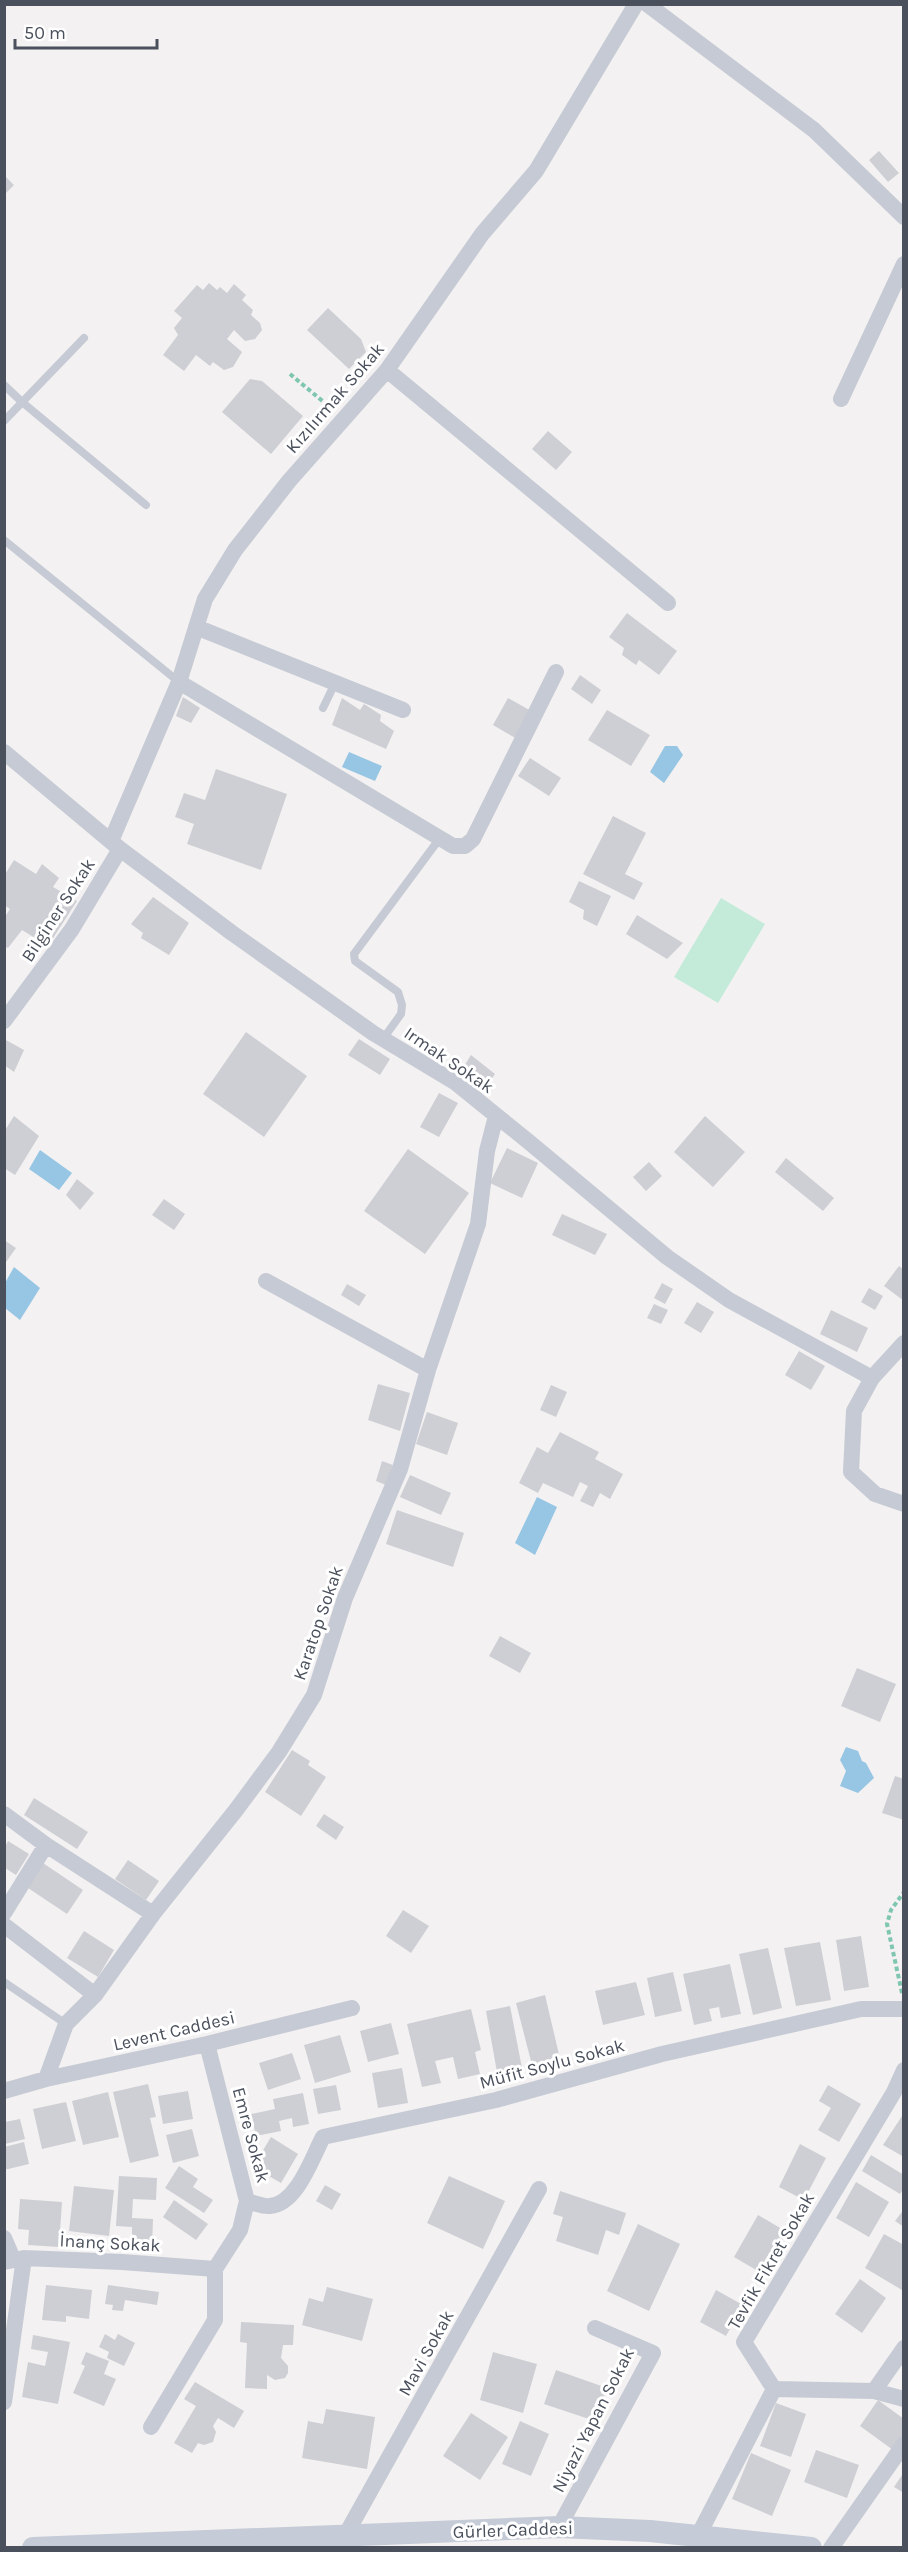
<svg xmlns="http://www.w3.org/2000/svg" width="908" height="2552" font-family="Karla,sans-serif">
  <rect width="100%" height="100%" fill="#f3f1f1"/>
  <path fill="#c4ebda" d="M721,898L765,924L718,1003L674,977Z"/>
  <path fill="#96c6e4" d="M665,746H677L683,755L664,783L650,772Z
    M349,752L382,766L375,781L342,767Z
    M40,1150L72,1173L59,1190L29,1169Z
    M14,1267L40,1288L20,1320L5,1308V1283Z
    M537,1497L557,1507L535,1555L515,1543Z
    M846,1747L858,1751L862,1761L866,1763L874,1778L858,1793L840,1786L846,1771L840,1760Z"/>
  <path fill="#cecfd4" d="M879,151L899,173L888,182L869,160Z
    M4,175L14,185L4,195Z
    M209,283L217,290L220,287L227,293L234,284L246,295L242,300L253,310L251,315L260,323L262,330L255,339L245,341L234,330L227,339L242,352L233,367L224,370L213,362L210,366L196,355L184,371L163,355L178,335L174,328L182,318L174,311L197,285L203,290Z
    M328,308L361,339L366,352L349,369L307,330Z
    M250,379L262,381L303,416L271,454L222,412Z
    M548,431L572,452L556,470L532,449Z
    M627,613L677,651L659,675L639,660L636,665L622,655L624,648L609,637Z
    M580,675L601,690L592,704L571,689Z
    M183,697L200,708L191,723L176,716Z
    M342,698L360,710L364,704L381,715L380,721L394,731L386,749L332,725Z
    M508,698L533,712L517,739L493,725Z
    M607,710L650,735L631,766L588,740Z
    M530,758L561,778L549,796L518,776Z
    M216,769L287,794L261,870L187,844L194,824L175,817L184,793L205,800Z
    M613,816L646,833L625,874L643,883L634,900L583,874Z
    M14,860L36,874L42,864L59,878L53,887L77,901L48,946L22,930L8,948L4,946V918L10,909L4,905V876Z
    M579,881L611,896L597,926L583,919L584,910L569,902Z
    M153,897L189,923L169,955L141,938L143,933L131,924Z
    M637,915L683,943L667,959L626,934Z
    M246,1032L307,1076L264,1137L203,1094Z
    M4,1039L24,1050L14,1072L4,1065Z
    M359,1039L390,1059L380,1075L348,1055Z
    M471,1055L495,1074L480,1096L456,1079Z
    M439,1093L458,1103L439,1137L420,1127Z
    M14,1116L39,1136L15,1175L4,1168V1132Z
    M705,1116L745,1152L713,1187L674,1152Z
    M507,1148L538,1163L522,1198L490,1183Z
    M408,1149L469,1193L425,1254L364,1211Z
    M786,1158L834,1198L823,1211L775,1172Z
    M649,1162L662,1176L646,1191L633,1177Z
    M77,1179L94,1193L80,1210L66,1195Z
    M164,1199L185,1214L174,1230L152,1215Z
    M562,1214L607,1234L595,1255L552,1235Z
    M4,1240L16,1248L4,1265Z
    M899,1266L904,1270V1301L884,1286Z
    M662,1283L673,1289L665,1304L654,1298Z
    M347,1284L366,1295L359,1306L341,1295Z
    M869,1288L883,1296L875,1310L861,1302Z
    M697,1302L714,1312L701,1333L684,1323Z
    M654,1304L668,1310L661,1324L647,1318Z
    M831,1310L868,1328L857,1352L820,1334Z
    M799,1351L825,1366L811,1390L785,1375Z
    M378,1384L410,1393L400,1431L368,1420Z
    M551,1385L567,1392L556,1417L540,1410Z
    M427,1412L458,1423L447,1455L416,1444Z
    M560,1432L599,1452L595,1459L623,1474L610,1499L600,1493L593,1507L580,1501L588,1486L580,1482L573,1497L543,1483L538,1493L519,1483L537,1447L548,1453Z
    M382,1461L393,1465L386,1485L376,1481Z
    M410,1475L451,1493L441,1515L400,1497Z
    M397,1510L464,1533L453,1567L386,1544Z
    M500,1636L531,1653L520,1673L489,1656Z
    M857,1668L896,1684L880,1722L841,1706Z
    M292,1750L310,1761L308,1765L326,1777L301,1816L265,1792Z
    M895,1776L904,1779V1820L882,1813Z
    M34,1798L88,1832L77,1849L24,1815Z
    M324,1814L344,1827L336,1840L316,1826Z
    M8,1841L29,1854L16,1875L5,1868V1847Z
    M128,1860L159,1881L146,1900L115,1879Z
    M40,1861L83,1890L67,1914L25,1886Z
    M403,1910L429,1926L411,1953L386,1936Z
    M84,1931L114,1950L98,1977L67,1958Z
    M861,1936L869,1987L844,1991L836,1940Z
    M820,1942L831,2000L796,2006L784,1948Z
    M768,1948L782,2008L753,2015L739,1954Z
    M730,1964L741,2014L721,2018L719,2007L709,2009L712,2021L694,2025L683,1974Z
    M673,1972L682,2011L655,2017L647,1978Z
    M636,1982L645,2015L603,2025L595,1991Z
    M545,1995L561,2063L533,2069L516,2003Z
    M510,2006L522,2068L497,2072L486,2011Z
    M471,2009L481,2050L475,2052L480,2074L458,2079L453,2057L435,2061L441,2083L422,2087L407,2024Z
    M391,2023L399,2054L368,2062L360,2031Z
    M340,2035L351,2072L315,2083L304,2045Z
    M292,2053L301,2079L268,2090L259,2063Z
    M402,2068L408,2103L378,2108L372,2073Z
    M148,2084L156,2117L150,2118L159,2156L130,2163L113,2092Z
    M336,2085L341,2110L318,2114L313,2089Z
    M828,2085L861,2104L839,2142L818,2130L831,2108L819,2101Z
    M188,2091L193,2119L163,2124L158,2096Z
    M108,2092L119,2137L83,2145L72,2101Z
    M303,2093L309,2124L293,2127L292,2118L279,2121L281,2131L256,2136L251,2114L275,2109L273,2099Z
    M66,2102L76,2141L42,2149L33,2109Z
    M904,2113V2157L883,2145Z
    M20,2119L25,2139L5,2144V2122Z
    M192,2129L199,2156L173,2163L166,2135Z
    M271,2137L298,2154L281,2183L253,2167Z
    M24,2142L29,2164L4,2170V2147Z
    M800,2144L826,2158L804,2200L779,2187Z
    M871,2155L904,2175V2188L900,2194L862,2171Z
    M179,2166L198,2179L193,2187L213,2200L204,2213L165,2188Z
    M119,2176L157,2178L156,2200L133,2199L132,2218L153,2219L152,2247L132,2245V2227L116,2226Z
    M449,2176L505,2201L483,2249L427,2223Z
    M856,2182L889,2202L869,2237L836,2218Z
    M325,2185L341,2194L332,2210L316,2201Z
    M74,2186L114,2190L109,2236L69,2231Z
    M560,2191L626,2213L619,2235L606,2230L598,2255L556,2241L563,2217L553,2214Z
    M20,2199L62,2202L59,2247L28,2245L29,2230L18,2229Z
    M174,2200L208,2224L196,2240L163,2217Z
    M904,2209V2227L895,2221Z
    M758,2215L787,2232L763,2274L734,2257Z
    M638,2224L680,2244L649,2311L607,2291Z
    M884,2234L904,2245L902,2290L865,2268Z
    M860,2279L886,2298L862,2333L835,2314Z
    M46,2285L92,2290L89,2319L66,2316V2322L42,2320Z
    M108,2285L159,2292L157,2305L125,2300L123,2311L112,2310L113,2305L105,2304Z
    M327,2287L373,2299L362,2341L302,2325L309,2298L323,2302Z
    M716,2290L743,2305L726,2336L700,2322Z
    M241,2322L294,2325L293,2345H283L281,2358L288,2366V2373L285,2378L275,2380L267,2375V2389L245,2388L247,2343L240,2342Z
    M105,2334L115,2340L118,2334L135,2343L124,2366L107,2358L109,2352L99,2347Z
    M33,2335L70,2342L58,2404L22,2397L28,2362L45,2366L48,2352L31,2349Z
    M86,2352L109,2361L104,2374L116,2379L104,2406L73,2393L85,2366L81,2364Z
    M493,2352L537,2364L523,2413L480,2400Z
    M556,2370L607,2388L595,2421L544,2404Z
    M195,2382L244,2411L234,2428L218,2418L213,2426L216,2432L213,2442L204,2445L198,2443L192,2453L174,2443L196,2406L184,2399Z
    M878,2400L904,2419V2435L893,2450L860,2426Z
    M776,2403L806,2414L791,2457L760,2446Z
    M326,2409L375,2417L367,2469L302,2458L308,2421L323,2424Z
    M471,2413L508,2437L480,2480L443,2456Z
    M520,2421L549,2434L531,2476L502,2464Z
    M816,2450L859,2465L847,2498L804,2482Z
    M751,2453L791,2470L772,2516L732,2499Z
    M904,2472V2493L894,2487Z"/>
  <g fill="none" stroke-linecap="round" stroke-linejoin="round">
    <path stroke="#7fc6b0" stroke-width="4" stroke-dasharray="4.5 3" stroke-linecap="butt" d="M290,374L332,409
      M902,1993L887,1924L891,1910L904,1892"/>
    <path stroke="#c6cad4" stroke-width="8" d="M4,385L22,402L146,505
      M4,421L84,338
      M4,540L179,682
      M323,708L335,683
      M383,1039L401,1014L402,1005L398,992L355,961L354,954L440,838
      M4,1982L66,2024"/>
    <path stroke="#c6cad4" stroke-width="16" d="M647,4L814,130L904,217
      M387,370L668,603
      M841,399L904,264
      M196,627L403,710
      M179,682L453,846H465L473,839L556,672
      M4,752L120,849L232,933L373,1033L456,1083L529,1142L667,1257L729,1300L872,1378L904,1343
      M111,841L179,682L205,599L235,550L289,481L387,370L482,234L536,171L636,4
      M4,1021L72,929L120,849
      M266,1281L428,1370
      M872,1378L854,1411L851,1472L875,1494L904,1504
      M4,1814L46,1845L153,1914
      M4,1913L46,1845
      M4,1925L95,1995
      M46,2079L66,2024L95,1995L153,1914L236,1810L279,1752L314,1695L345,1598L400,1469L428,1370L478,1224L487,1151L496,1116
      M4,2091L46,2079L207,2044L352,2008
      M247,2201C254,2203 263,2207 270,2206C297,2204 312,2158 323,2137L496,2100L662,2054L861,2009H904
      M4,2238L13,2259
      M4,2262L24,2258L122,2262L215,2269
      M774,2389L874,2391L904,2399
      M874,2391L904,2348
      M4,2402L24,2258
      M151,2427L215,2320V2269L240,2230L247,2201L207,2044
      M559,2527L653,2353L595,2328
      M345,2536L539,2189
      M698,2536L774,2389L744,2342L894,2092L904,2070
      M831,2548L904,2444"/>
    <path stroke="#c5cbd7" stroke-width="22" d="M33,2548L559,2527L650,2531L811,2548"/>
  </g>
  <g text-anchor="middle" stroke-width="6" stroke-linejoin="round" paint-order="stroke">
    <g font-size="18" fill="#4a505c" stroke="#fff">
      <text transform="translate(335 398) rotate(-49)" y="6">Kızılırmak Sokak</text>
      <text transform="translate(58 910) rotate(-57)" y="6">Bilginer Sokak</text>
      <text transform="translate(449 1060) rotate(34)" y="6">Irmak Sokak</text>
      <text transform="translate(318 1623) rotate(-71)" y="6">Karatop Sokak</text>
      <text transform="translate(174 2031) rotate(-13)" y="6">Levent Caddesi</text>
      <text transform="translate(552 2064) rotate(-15)" y="6">Müfit Soylu Sokak</text>
      <text transform="translate(251 2135) rotate(75)" y="6">Emre Sokak</text>
      <text transform="translate(110 2243) rotate(3)" y="6">İnanç Sokak</text>
      <text transform="translate(771 2261) rotate(-60)" y="6">Tevfik Fikret Sokak</text>
      <text transform="translate(426 2353) rotate(-61)" y="6">Mavi Sokak</text>
      <text transform="translate(593 2420) rotate(-63)" y="6">Niyazi Yapan Sokak</text>
      <text transform="translate(513 2530) rotate(-2)" y="6">Gürler Caddesi</text>
    </g>
  </g>
  <rect width="908" height="2552" fill="none" stroke="#4a505c" stroke-width="12"/>
  <path d="M15 39v9h142v-9" fill="none" stroke="#4a505c" stroke-width="3"/>
  <text x="24" y="39" font-size="18" fill="#4a505c" stroke="#ffffff" stroke-width="4.5" paint-order="stroke">50 m</text>
</svg>
